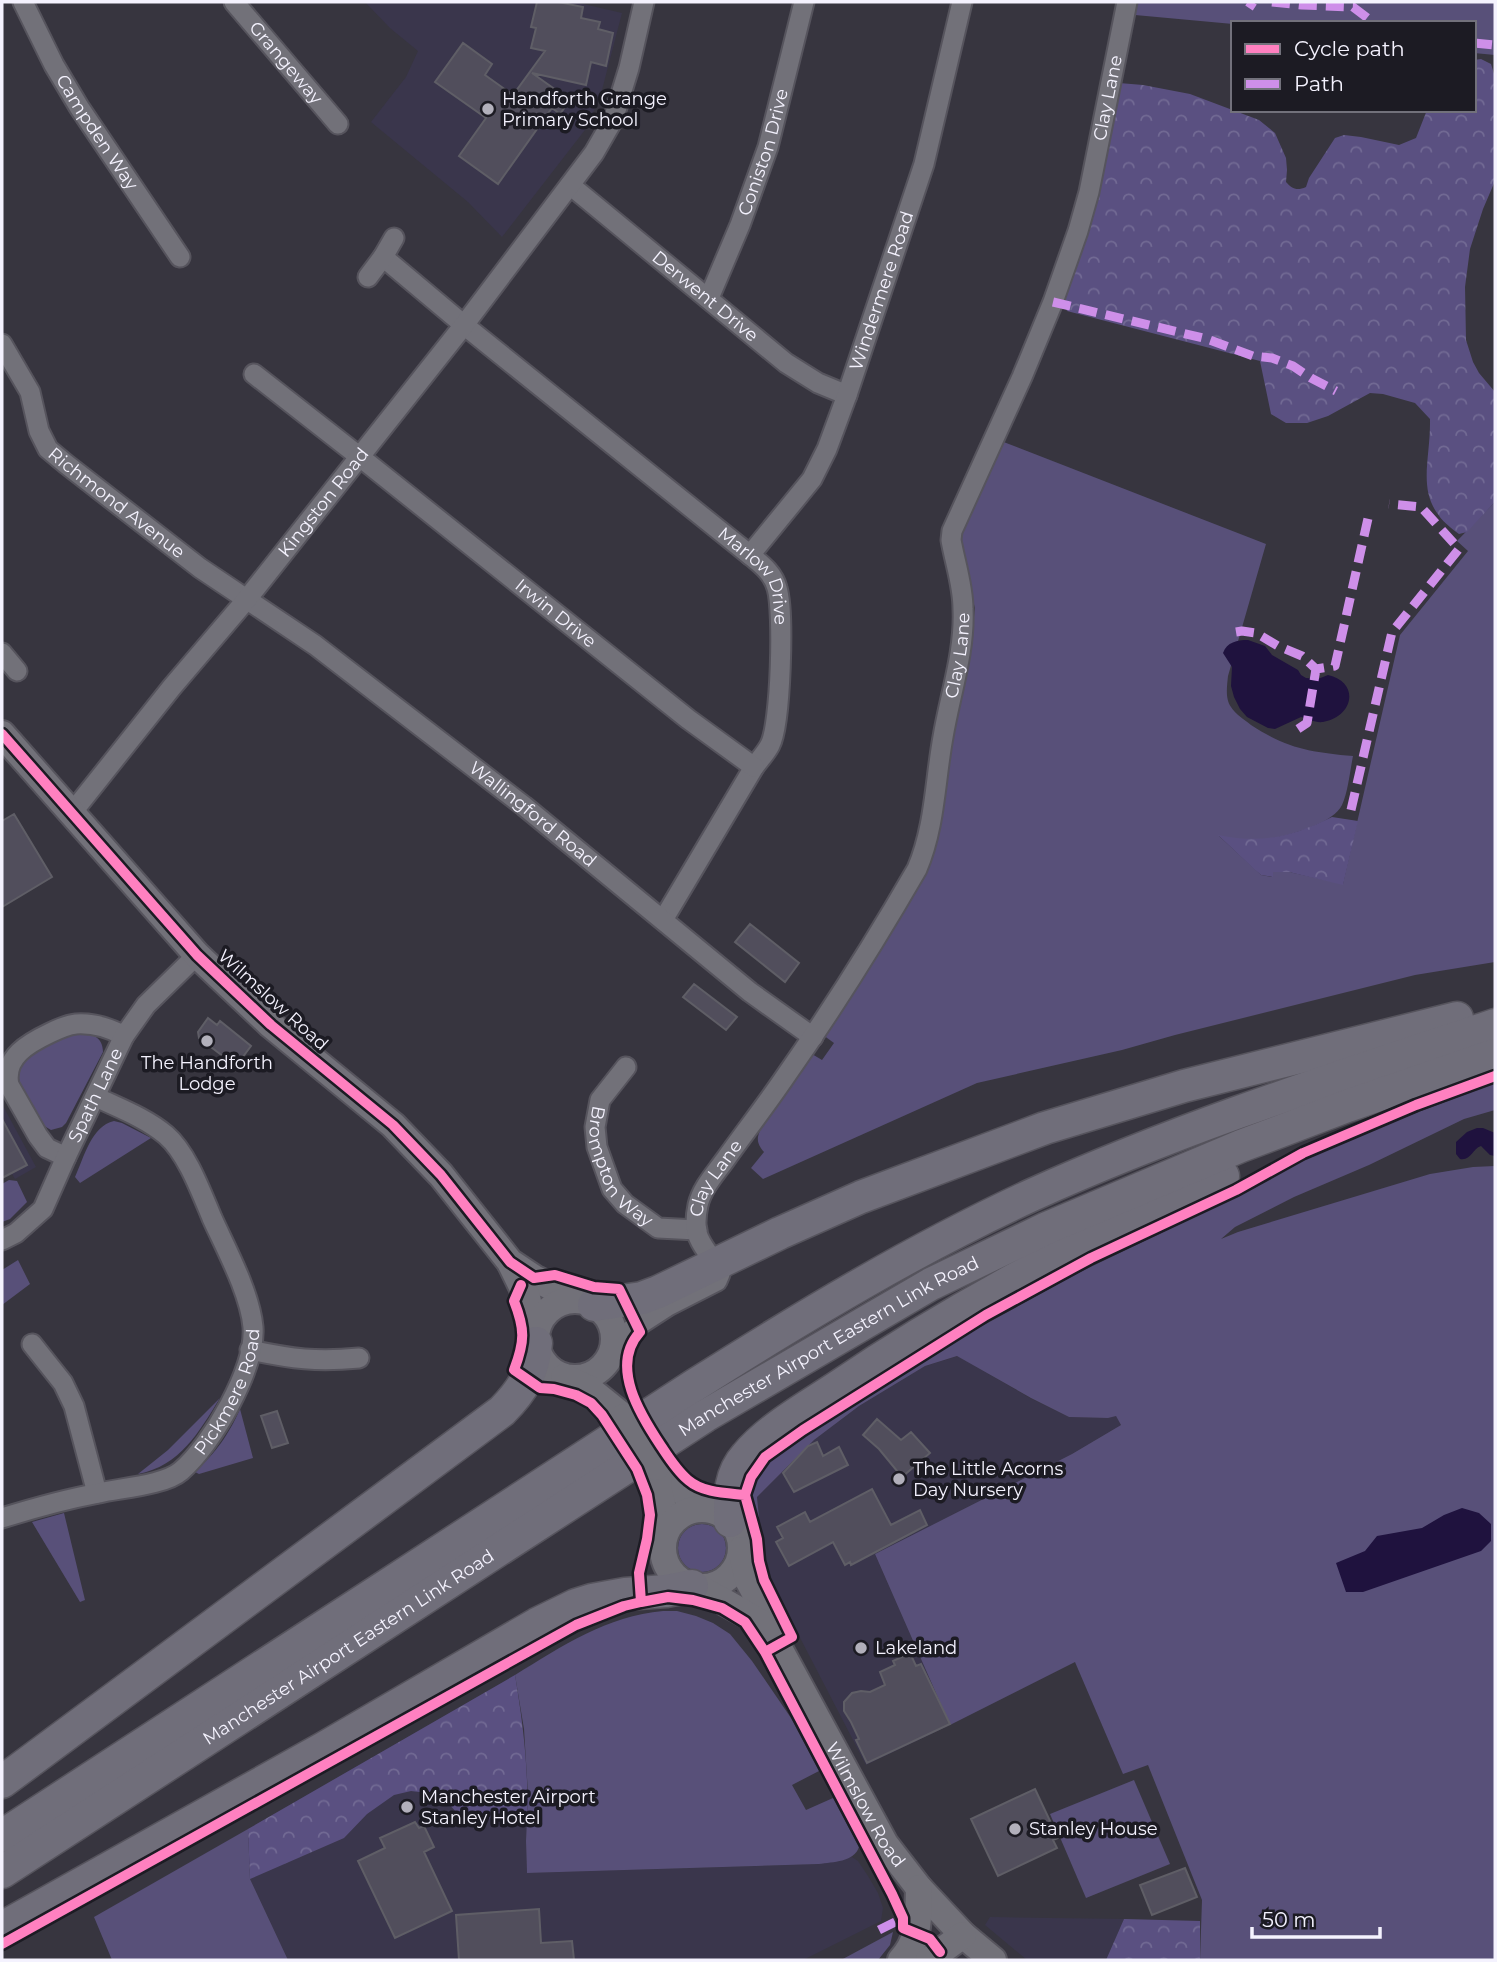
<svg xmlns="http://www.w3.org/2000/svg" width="1497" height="1962" font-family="Montserrat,sans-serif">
  <defs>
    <pattern id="forest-crowns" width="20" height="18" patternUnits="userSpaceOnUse" patternTransform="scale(1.75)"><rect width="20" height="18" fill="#5a5081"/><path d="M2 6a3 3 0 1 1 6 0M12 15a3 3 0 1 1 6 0" fill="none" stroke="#726a94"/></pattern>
  </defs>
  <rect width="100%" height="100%" fill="#37353f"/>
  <path fill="#3a364c" d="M365,2H575L622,13L602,90L588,126L502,237L468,202L371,122L406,77L418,51L390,28Z
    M2,1104L36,1167L15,1179L12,1174L2,1179Z
    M958,1356L1030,1398L1069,1417L1108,1418L1116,1415L1121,1425L1072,1454L875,1554L950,1725L866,1765L782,1603L763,1563L757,1497L814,1440L859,1406L925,1366Z
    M515,1675L528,1794L526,1841L527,1873L819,1864L852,1857L858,1861L868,1876L878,1893L883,1908L881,1921L803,1960H288L250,1879L248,1829Z
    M990,1917L1124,1919L1106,1960H1027L985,1925Z"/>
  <path fill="#585079" d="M1138,2H1495V55L1474,53V23H1233V24L1135,15Z
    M1001,441L1266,544L1228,676C1227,686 1225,699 1231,707C1235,714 1245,720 1251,725C1288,749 1311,752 1353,756C1350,771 1348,792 1342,805C1333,825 1279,839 1258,840C1245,841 1232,838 1219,836L1261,875L1272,877L1273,872H1289L1343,884L1400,635L1468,551L1457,541L1495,502V962L1415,975L1175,1035L1122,1050L977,1083L763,1179L751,1168L764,1152C755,1141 757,1137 763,1124L812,1054L822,1060L834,1043L823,1035L898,916L946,769L971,643L975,608L958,544L957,536Z
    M80,1031C92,1034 103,1037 103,1052L66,1123L62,1127L51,1130C39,1124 35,1113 29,1101C24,1093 17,1081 19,1071C23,1047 61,1037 80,1031Z
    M1495,1083V1110L1464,1119L1369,1165L1294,1197L1235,1227L1221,1239L1238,1232L1430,1174L1473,1167L1495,1166V1960H1200L1202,1900L1148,1765L1123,1774L1075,1662L950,1725L875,1554L1072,1454L1121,1425L1116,1416L1108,1418L1069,1417L1031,1398L957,1356L925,1366L859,1406L814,1440L757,1497L759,1517L752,1516C742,1482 761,1467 786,1448L964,1336L1078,1273L1242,1194L1276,1173L1322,1152L1384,1125Z
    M114,1121L122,1123L151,1138L80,1183L75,1177C84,1158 91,1126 114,1121Z
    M9,1180L17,1181L27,1202L10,1219L2,1222V1184Z
    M18,1260L30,1284L2,1305V1270Z
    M220,1398C199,1432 180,1466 138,1474L168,1450Z
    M240,1409L253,1458L199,1474L195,1472C216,1452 228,1436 240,1409Z
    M64,1513L85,1600L80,1602L32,1522Z
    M678 1548a24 24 0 1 1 48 0a24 24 0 1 1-48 0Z
    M663,1611H677L696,1616L713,1623L730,1634L752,1661L791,1718L819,1771L792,1785L806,1810L833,1798L859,1847C854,1862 833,1862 819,1864L527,1873L526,1841L528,1794L524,1729L515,1675C562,1646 607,1616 663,1611Z
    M1134,1780L1170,1864L1086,1898L1050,1814Z
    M248,1829L250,1879L288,1960H112L94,1917Z
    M893,1932L890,1945L878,1960H841Z"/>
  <path fill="url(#forest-crowns)" d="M1481,59L1491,64L1495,77V181L1483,209L1470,249L1465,287L1466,340L1473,362L1479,373L1495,392V502L1467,532L1459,534C1411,501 1431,467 1430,419L1415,403L1383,394L1370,393L1328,416L1307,423H1286L1271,414L1260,361L1067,311L1065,306L1064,299L1119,83L1143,85L1190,94L1259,120L1275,133L1286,158L1287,170L1286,182C1292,189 1297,191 1306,187L1309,178L1335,138L1344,135L1361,137L1399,145L1416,138L1427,110H1474V60Z
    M1332,817L1358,821L1343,885L1289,872H1273V877L1261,875L1254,869L1218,835C1263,844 1291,837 1332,817Z
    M515,1675C523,1723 529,1771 527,1820L461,1817L444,1799L428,1793L411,1791L394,1795L367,1814L344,1838L250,1879L248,1829Z
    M1124,1919L1200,1921V1960H1106Z"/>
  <path fill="#1f123e" d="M1248,640L1265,646L1272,655L1298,670L1301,675L1306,678L1318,679L1328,675C1360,682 1354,717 1323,722C1315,723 1309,719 1301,717L1275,729L1268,728L1247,717L1240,709L1234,697L1231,686L1232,667L1223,653C1227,642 1237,640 1248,640Z
    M1477,1128H1483L1495,1133V1156L1490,1155L1481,1146C1472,1149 1471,1161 1460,1159L1456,1154V1142L1467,1132Z
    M1462,1508L1479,1513L1491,1524V1541L1481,1551L1363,1592H1346L1336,1563L1365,1551L1377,1536L1422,1528L1444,1515Z"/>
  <path fill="#514e5c" stroke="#5f5e66" stroke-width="2" d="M537,2H558L583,7L581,18L600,22L598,29L613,33L606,66L591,62L586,85L532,73L570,100L560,114L552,108L498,184L459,156L486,118L435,82L463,43L492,64L485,75L513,95L545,51L531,48L536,28L531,27Z
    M14,814L52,877L2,907V821Z
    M750,924L799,963L785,982L735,942Z
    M694,984L737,1017L726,1030L683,997Z
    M208,1018L217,1025L220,1021L251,1046L236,1066L199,1038L198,1032Z
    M2,1119L27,1165L2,1178Z
    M277,1411L288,1443L272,1448L261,1416Z
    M877,1419L901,1440L911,1432L930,1453L902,1477L879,1449L863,1435Z
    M817,1442L823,1456L839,1447L848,1465L794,1492L783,1473L808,1446Z
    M872,1489L891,1525L920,1510L927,1525L851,1565L850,1562L845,1565L833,1542L789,1566L776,1542L783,1538L777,1527L805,1512L810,1522Z
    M910,1653L916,1666L921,1664L950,1724L867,1763L856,1740L859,1739L851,1722L844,1711V1702L852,1693L861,1691L870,1692L885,1685L880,1672L895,1665L893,1661Z
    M1035,1789L1058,1838L1053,1840L1057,1848L998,1876L971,1819Z
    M415,1822L419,1828L424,1826L434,1847L424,1852L452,1911L395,1938L358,1861L385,1848L380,1838Z
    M1185,1868L1197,1897L1152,1915L1140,1885Z
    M539,1909L541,1943L572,1941L574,1960H459L456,1915Z"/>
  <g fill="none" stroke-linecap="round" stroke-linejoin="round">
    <g stroke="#56545d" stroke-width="23">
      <g id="minor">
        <path id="s1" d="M23,2L54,65L79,107L180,257"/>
        <path id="s2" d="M234,2L338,124"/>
        <path id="s3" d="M570,185L786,363L818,383L847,395"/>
        <path id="s4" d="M383,257L464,325L750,555C762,565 773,573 777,588C784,611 781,724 770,745C766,753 759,760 754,767L663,920"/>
        <path d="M368,277L383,257L394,238"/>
        <path id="s5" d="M709,298L740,225L768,147L804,2"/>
        <path id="s6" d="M2,344L30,392L39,431L48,449L66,464L200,568L315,645L524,806L750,992L813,1037"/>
        <path id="s7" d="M254,374L360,457L688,719L754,767"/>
        <path id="s8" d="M750,555L812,479L827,449L847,395L924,164L962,2"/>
        <path d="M2,653L17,671"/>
        <path id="s9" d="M71,814L172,687L247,599L464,325L594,153L613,120L629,68L644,2"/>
        <path id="s10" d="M626,1067L600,1100L595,1127L597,1147L612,1189L625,1204L658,1228L697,1230"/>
        <path d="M66,1157L47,1148L38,1136L9,1085C3,1057 29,1043 50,1033C58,1029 67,1025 76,1024C93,1023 110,1028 124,1036"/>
        <path id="s11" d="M2,1240L16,1233L43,1209L66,1157L124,1036L146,1005L197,955"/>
        <path id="s12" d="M614,1341L668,1306L717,1281L720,1274C707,1244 690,1244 698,1205C702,1188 715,1174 725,1160C745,1132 766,1105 785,1077C832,1010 876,940 917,869C935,827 935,781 943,737C950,695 965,652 963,609C963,585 955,563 951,540L952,531L1022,377L1053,302L1078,231L1089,192L1127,2"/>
        <path d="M32,1344L63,1383L74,1406L97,1493"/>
        <path d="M250,1350C292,1359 317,1362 359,1358"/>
        <path id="s13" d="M2,1518C34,1508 67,1499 99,1493C121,1488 165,1485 181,1471C212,1444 256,1369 253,1327C250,1293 226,1249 212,1218C201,1192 187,1153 166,1135C146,1118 119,1108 96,1097"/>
      </g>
    </g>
    <g stroke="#56545d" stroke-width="30">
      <g id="secondary">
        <path d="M2,734L197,955L271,1025L393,1125L441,1175L510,1262L534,1278L577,1300"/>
        <path d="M511,1264L527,1297L536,1338"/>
        <circle cx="575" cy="1339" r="39"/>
        <path d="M564,1377L588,1388L624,1417"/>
        <path d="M656,1467L659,1472L670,1479L689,1498L705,1509"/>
        <path d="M659,1472L658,1487L662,1503L663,1542"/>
        <circle cx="702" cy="1548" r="39"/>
        <path id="s14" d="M741,1550L748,1580L762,1606L767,1626L885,1844L919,1888L963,1935L993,1960"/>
        <path d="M698,1587L767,1626"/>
        <path d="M901,1960C921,1938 918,1916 919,1888"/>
        <path d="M929,1960L963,1935"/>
      </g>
    </g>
    <g stroke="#56545d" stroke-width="35">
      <g id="trunk">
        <path d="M594,1305L642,1298L658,1292L780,1233L861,1197L1045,1128L1184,1086L1457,1018"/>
        <path d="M730,1521C730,1497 729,1475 746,1456C769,1428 809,1406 839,1386C960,1304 1090,1236 1223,1176"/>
        <path d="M2,1782L502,1411C522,1391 534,1372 536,1343"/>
        <path d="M2,1836L695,1385C804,1316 915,1249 1032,1195C1182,1127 1339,1077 1495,1025"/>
        <path id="s15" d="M2,1872L705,1416L931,1284L1047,1228L1241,1146L1347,1106L1495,1055"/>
        <path d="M2,1928L324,1748L537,1624L576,1605L592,1600L625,1594L666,1591L692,1586"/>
      </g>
    </g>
    <use href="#minor" stroke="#727179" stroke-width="19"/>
    <use href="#secondary" stroke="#727179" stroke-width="26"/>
    <use href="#trunk" stroke="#706e7a" stroke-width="32"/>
    <g stroke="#56545d" stroke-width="30" stroke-linecap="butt">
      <path id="secondary-bridge" d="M624,1417L656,1467"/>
    </g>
    <use href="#secondary-bridge" stroke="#727179" stroke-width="26"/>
    <path stroke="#ce8fe9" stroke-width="9" stroke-dasharray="18 9" stroke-linecap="butt" d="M1272,2L1302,5L1353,7L1374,23
      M1249,8L1253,2
      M1474,43L1495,45
      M1053,302L1207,339L1253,356L1272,358L1293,366L1311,378L1336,391
      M1236,632L1242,631L1256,633L1278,646L1302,656L1316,669L1335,666L1369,514
      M1298,729L1307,723L1316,669
      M1351,810L1392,632L1459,549L1421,507L1389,504
      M879,1930L903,1918"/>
    <g stroke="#1c1b23" stroke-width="15">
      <path id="cycleway" d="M2,734L197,955L271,1025L393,1125L441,1175L510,1262L534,1278L555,1275L594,1287L619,1289L640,1332C609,1366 641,1416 661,1446C669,1458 677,1471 688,1480C703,1493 726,1493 745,1495
        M521,1285L514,1301C525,1329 525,1341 514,1370L540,1388L554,1389L576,1395L591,1403L602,1415L637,1469L647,1495L650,1515L647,1539L639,1573L641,1602
        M765,1652L792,1637L764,1580L759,1561L757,1539L745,1495L751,1477L765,1457L803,1430L986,1315L1091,1258L1236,1190L1303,1153L1416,1105L1495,1076
        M2,1944L576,1625L624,1606L641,1602L668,1597L693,1600L722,1608L745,1622L765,1652L892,1894L903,1918V1928L930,1939L940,1952"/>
    </g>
    <use href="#cycleway" stroke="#ff80c0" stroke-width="10"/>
  </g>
  <g fill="#b2b0bb" stroke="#1c1b23" stroke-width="2.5">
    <circle cx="488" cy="109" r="7"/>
    <circle cx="207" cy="1041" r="7"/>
    <circle cx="899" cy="1479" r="7"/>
    <circle cx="861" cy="1648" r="7"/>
    <circle cx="407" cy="1807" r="7"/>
    <circle cx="1015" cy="1829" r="7"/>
  </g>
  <g text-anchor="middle" stroke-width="7" stroke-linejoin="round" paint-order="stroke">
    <g font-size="18" fill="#f4f2fe" stroke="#1c1b23">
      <text dy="6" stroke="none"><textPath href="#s2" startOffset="80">Grangeway</textPath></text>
      <text dy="6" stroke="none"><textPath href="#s12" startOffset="1410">Clay Lane</textPath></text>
      <text dy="6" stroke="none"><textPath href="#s1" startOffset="150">Campden Way</textPath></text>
      <text dy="6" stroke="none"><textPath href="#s5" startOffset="156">Coniston Drive</textPath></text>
      <text dy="6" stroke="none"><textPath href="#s8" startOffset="299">Windermere Road</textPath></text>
      <text dy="6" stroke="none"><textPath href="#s3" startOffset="175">Derwent Drive</textPath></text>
      <text dy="6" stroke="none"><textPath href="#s6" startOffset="203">Richmond Avenue</textPath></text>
      <text dy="6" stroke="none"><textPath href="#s9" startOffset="401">Kingston Road</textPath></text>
      <text dy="6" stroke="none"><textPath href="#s4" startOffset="494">Marlow Drive</textPath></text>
      <text dy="6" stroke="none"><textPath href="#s7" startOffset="385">Irwin Drive</textPath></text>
      <text dy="6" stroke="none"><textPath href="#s12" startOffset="822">Clay Lane</textPath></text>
      <text dy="6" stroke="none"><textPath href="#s6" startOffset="723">Wallingford Road</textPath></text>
      <text transform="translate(273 1000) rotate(42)" y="6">Wilmslow Road</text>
      <text dy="6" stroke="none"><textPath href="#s11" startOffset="177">Spath Lane</textPath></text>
      <text dy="6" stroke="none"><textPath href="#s10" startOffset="117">Brompton Way</textPath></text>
      <text dy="6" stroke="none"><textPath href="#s12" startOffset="234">Clay Lane</textPath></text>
      <text dy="6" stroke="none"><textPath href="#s15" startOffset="980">Manchester Airport Eastern Link Road</textPath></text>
      <text dy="6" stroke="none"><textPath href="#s13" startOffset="280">Pickmere Road</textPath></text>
      <text dy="6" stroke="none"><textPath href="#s15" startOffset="413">Manchester Airport Eastern Link Road</textPath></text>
      <text dy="6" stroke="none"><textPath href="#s14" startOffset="285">Wilmslow Road</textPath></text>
    </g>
    <g font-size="18" fill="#f4f2fe" stroke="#1c1b23" text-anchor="start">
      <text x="502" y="105">Handforth Grange<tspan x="502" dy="21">Primary School</tspan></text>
      <text x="207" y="1069" text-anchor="middle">The Handforth<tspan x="207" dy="21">Lodge</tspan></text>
      <text x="913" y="1475">The Little Acorns<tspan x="913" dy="21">Day Nursery</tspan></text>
      <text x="875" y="1654">Lakeland</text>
      <text x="421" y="1803">Manchester Airport<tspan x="421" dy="21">Stanley Hotel</tspan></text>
      <text x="1029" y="1835">Stanley House</text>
    </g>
  </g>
  <rect width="1497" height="1962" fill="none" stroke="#f4f2fe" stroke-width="7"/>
  <rect x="1231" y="21" width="245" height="91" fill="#1c1b23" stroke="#72717b" stroke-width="2"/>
  <rect x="1245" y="44" width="35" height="10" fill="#ff80c0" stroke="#72717b" stroke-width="2"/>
  <text x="1294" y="56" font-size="21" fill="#f4f2fe">Cycle path</text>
  <rect x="1245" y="79" width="35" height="10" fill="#ce8fe9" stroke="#72717b" stroke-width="2"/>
  <text x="1294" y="91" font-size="21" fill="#f4f2fe">Path</text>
  <path d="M1252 1927v10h128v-10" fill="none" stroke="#f4f2fe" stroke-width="3.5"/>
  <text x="1262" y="1927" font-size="21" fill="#f4f2fe" stroke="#1c1b23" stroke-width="5" paint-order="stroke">50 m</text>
</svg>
